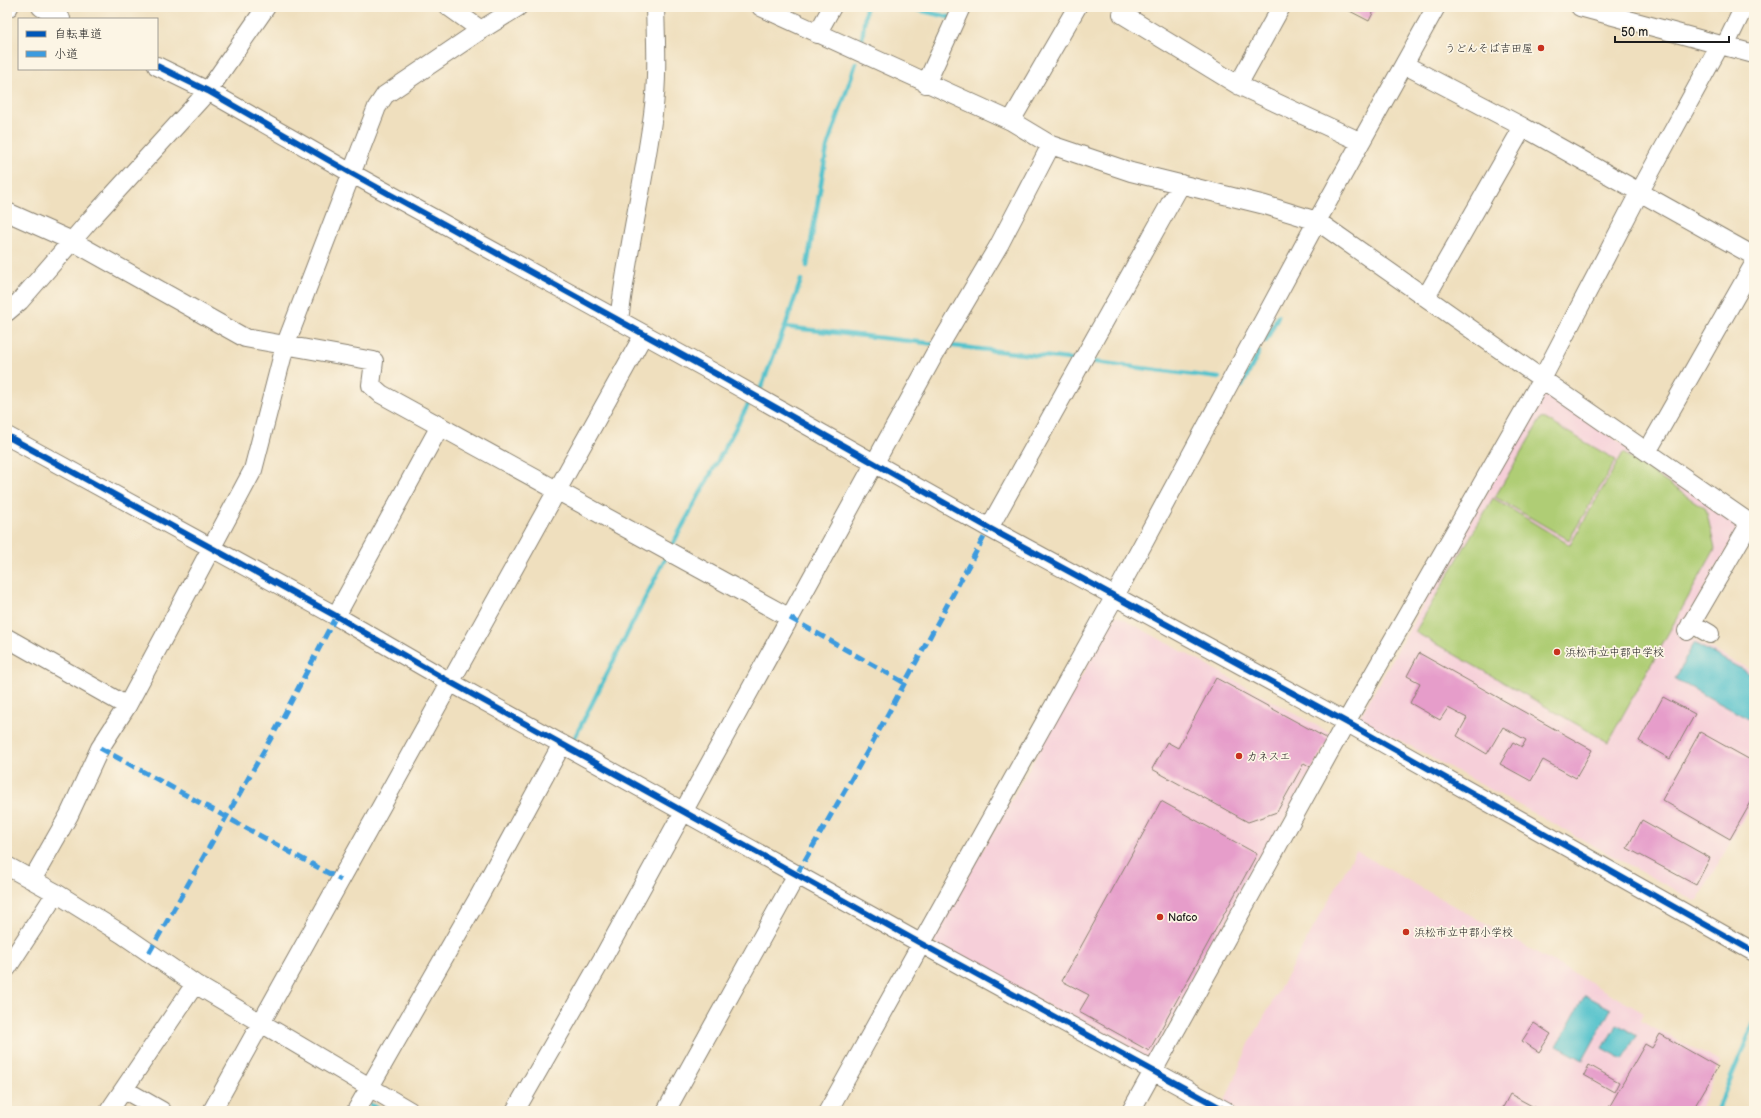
<svg xmlns="http://www.w3.org/2000/svg" width="1761" height="1118" font-family="'Balsamiq Sans','Klee One',sans-serif">
  <rect width="100%" height="100%" fill="#fcf5e5"/>
  <filter id="ink" filterUnits="userSpaceOnUse"><feTurbulence type="fractalNoise" baseFrequency=".025" numOctaves="2"/><feDisplacementMap in="SourceGraphic" scale="8" xChannelSelector="R" yChannelSelector="G"/><feConvolveMatrix kernelMatrix="1 2 1 2 8 2 1 2 1" color-interpolation-filters="sRGB"/></filter>
  <filter id="wash" filterUnits="userSpaceOnUse"><feTurbulence type="fractalNoise" baseFrequency=".012" numOctaves="4" result="noise"/><feDisplacementMap in="SourceGraphic" scale="16" xChannelSelector="R" yChannelSelector="G"/><feGaussianBlur stdDeviation="0.9" result="paint"/><feColorMatrix in="noise" values="0 0 0 0 0 0 0 0 0 0 0 0 0 0 0 0 0 1.4 0 .05"/><feComposite in="paint" operator="in"/></filter>
  <g filter="url(#wash)">
    <rect width="100%" height="100%" fill="#efdfbe"/>
    <path fill="#f6cfd9" d="M1545,390L1736,523L1737,531L1680,632L1754,672V800L1697,902L1359,718Z
      M1116,615L1332,734L1149,1061L935,944L933,938Z
      M1356,851L1644,1013L1640,1021L1720,1062L1699,1111H1239L1224,1103L1249,1044Z"/>
    <path fill="#afcd74" stroke="#667448" d="M1542,417L1616,460L1569,540L1495,497Z
      M1623,453L1706,509L1715,549L1608,742L1415,632L1493,498L1570,545Z"/>
    <path fill="#55c2cc" stroke="#386f74" d="M1694,643L1754,676V722L1675,679Z
      M1585,995L1611,1009L1583,1060L1557,1046Z
      M1617,1024L1637,1036L1623,1059L1603,1048Z"/>
    <g fill="none" stroke-linecap="round" stroke-linejoin="round">
      <path stroke="#55c2cc" stroke-width="4.5" d="M905,7L953,18
        M861,48L866,7
        M807,266L827,148L856,63
        M785,327L936,344
        M1266,341L1278,316
        M944,345L1077,360
        M1087,361L1219,378
        M1242,386L1259,352
        M760,390L785,327L801,280
        M670,549L748,405
        M573,741L667,555
        M371,1105L382,1111
        M1717,1111L1754,1022"/>
    </g>
    <g id="blocks">
      <path fill="#e69dca" d="M1342,7H1376L1369,21Z
        M1419,653L1592,750L1576,778L1543,760L1531,781L1500,764L1513,742L1522,747L1526,740L1503,727L1487,754L1457,736L1467,718L1448,708L1440,720L1410,703L1420,683L1407,676Z
        M1216,678L1328,739L1312,768L1304,763L1277,812L1248,822L1152,769L1167,742L1178,748Z
        M1663,697L1695,714L1670,759L1639,741Z
        M1700,732L1754,762V797L1730,839L1662,800Z
        M1161,801L1257,854L1149,1051L1079,1012L1089,995L1062,981Z
        M1642,820L1710,858L1696,885L1627,848Z
        M1534,1023L1551,1034L1539,1052L1522,1041Z
        M1660,1034L1718,1067L1692,1111H1607L1645,1044L1652,1048Z
        M1589,1065L1619,1082L1614,1092L1584,1075Z
        M1510,1094L1541,1111H1501Z"/>
    </g>
  </g>
  <g filter="url(#ink)">
    <use href="#blocks" fill-opacity="0" stroke="#867e6d" stroke-width="1"/>
    <g fill="none" stroke-linecap="round" stroke-linejoin="round">
      <g stroke="#867e6d" stroke-width="20">
        <path id="minor" d="M41,7L61,19
          M449,7L481,30
          M761,7L1011,121
          M1580,7L1754,54
          M7,8L9,7
          M1122,14L1238,85L1361,142
          M817,34L832,7
          M1725,46L1744,7
          M1405,65L1523,127L1754,256
          M157,66L208,91L351,173L718,375L989,528L1346,722L1754,952
          M926,84L961,7
          M1238,85L1281,7
          M1051,145L1131,172L1265,205L1317,221L1542,379L1639,193L1720,45
          M7,212L72,241L245,338L374,361L371,385L381,394L790,618
          M1426,297L1523,127
          M7,312L20,301L91,219L208,91L266,7
          M619,321C627,251 644,183 653,114C658,78 656,42 655,7
          M7,436L336,616L450,682L920,943L1226,1111
          M1647,452L1754,264
          M989,528L1181,184
          M336,616L440,426
          M1691,623L1710,634
          M1687,631L1750,523
          M7,638L127,706
          M7,866L56,893L122,934L195,984L410,1111
          M32,880L69,815L100,748L127,706L253,470L285,346L377,107L385,95L481,30L518,7
          M7,968L56,893
          M125,1090L162,1111
          M109,1111L195,984
          M212,1111L644,334
          M356,1111L477,900L562,744
          M515,1111L604,956L934,355L999,245L1051,145L1011,121L1077,7
          M666,1111L797,874
          M828,1111L1115,596L1317,221L1436,7
          M1131,1111L1346,722L1542,379L1754,526"/>
      </g>
      <use href="#minor" stroke="#fff" stroke-width="18"/>
      <path stroke="#3c9bdf" stroke-width="5" stroke-dasharray="10 5" stroke-linecap="butt" d="M790,618L903,682
        M100,748L341,880
        M797,874L871,745L989,528
        M149,953L283,717L336,616"/>
      <g stroke="#fcf5e5" stroke-width="8">
        <path id="cycleway" d="M157,66L208,91L351,173L718,375L989,528L1346,722L1754,952
          M7,436L336,616L450,682L920,943L1226,1111"/>
      </g>
      <use href="#cycleway" stroke="#0057b8" stroke-width="6"/>
    </g>
  </g>
  <g fill="#c8321e" stroke="#fcf5e5" stroke-width="1.5">
    <circle cx="1541" cy="48" r="4"/>
    <circle cx="1557" cy="652" r="4"/>
    <circle cx="1239" cy="756" r="4"/>
    <circle cx="1160" cy="917" r="4"/>
    <circle cx="1406" cy="932" r="4"/>
  </g>
  <g text-anchor="middle" stroke-width="3.5" stroke-linejoin="round" paint-order="stroke">
    <g font-size="11" fill="#1c1c1c" stroke="#fcf5e5" text-anchor="start">
      <text x="1533" y="52" text-anchor="end">うどんそば吉田屋</text>
      <text x="1565" y="656">浜松市立中郡中学校</text>
      <text x="1247" y="760">カネスエ</text>
      <text x="1168" y="921">Nafco</text>
      <text x="1414" y="936">浜松市立中郡小学校</text>
    </g>
  </g>
  <rect width="1761" height="1118" fill="none" stroke="#fcf5e5" stroke-width="24"/>
  <rect x="18" y="18" width="140" height="52" fill="#fcf5e5" stroke="#a29e95"/>
  <rect x="26" y="31" width="20" height="6" fill="#0057b8" stroke="#a29e95"/>
  <text x="54" y="38" font-size="12" fill="#1c1c1c">自転車道</text>
  <rect x="26" y="51" width="20" height="6" fill="#3c9bdf" stroke="#a29e95"/>
  <text x="54" y="58" font-size="12" fill="#1c1c1c">小道</text>
  <path d="M1615 36v6h114v-6" fill="none" stroke="#1c1c1c" stroke-width="2"/>
  <text x="1621" y="36" font-size="12" fill="#1c1c1c" stroke="#fcf5e5" stroke-width="3" paint-order="stroke">50 m</text>
</svg>
